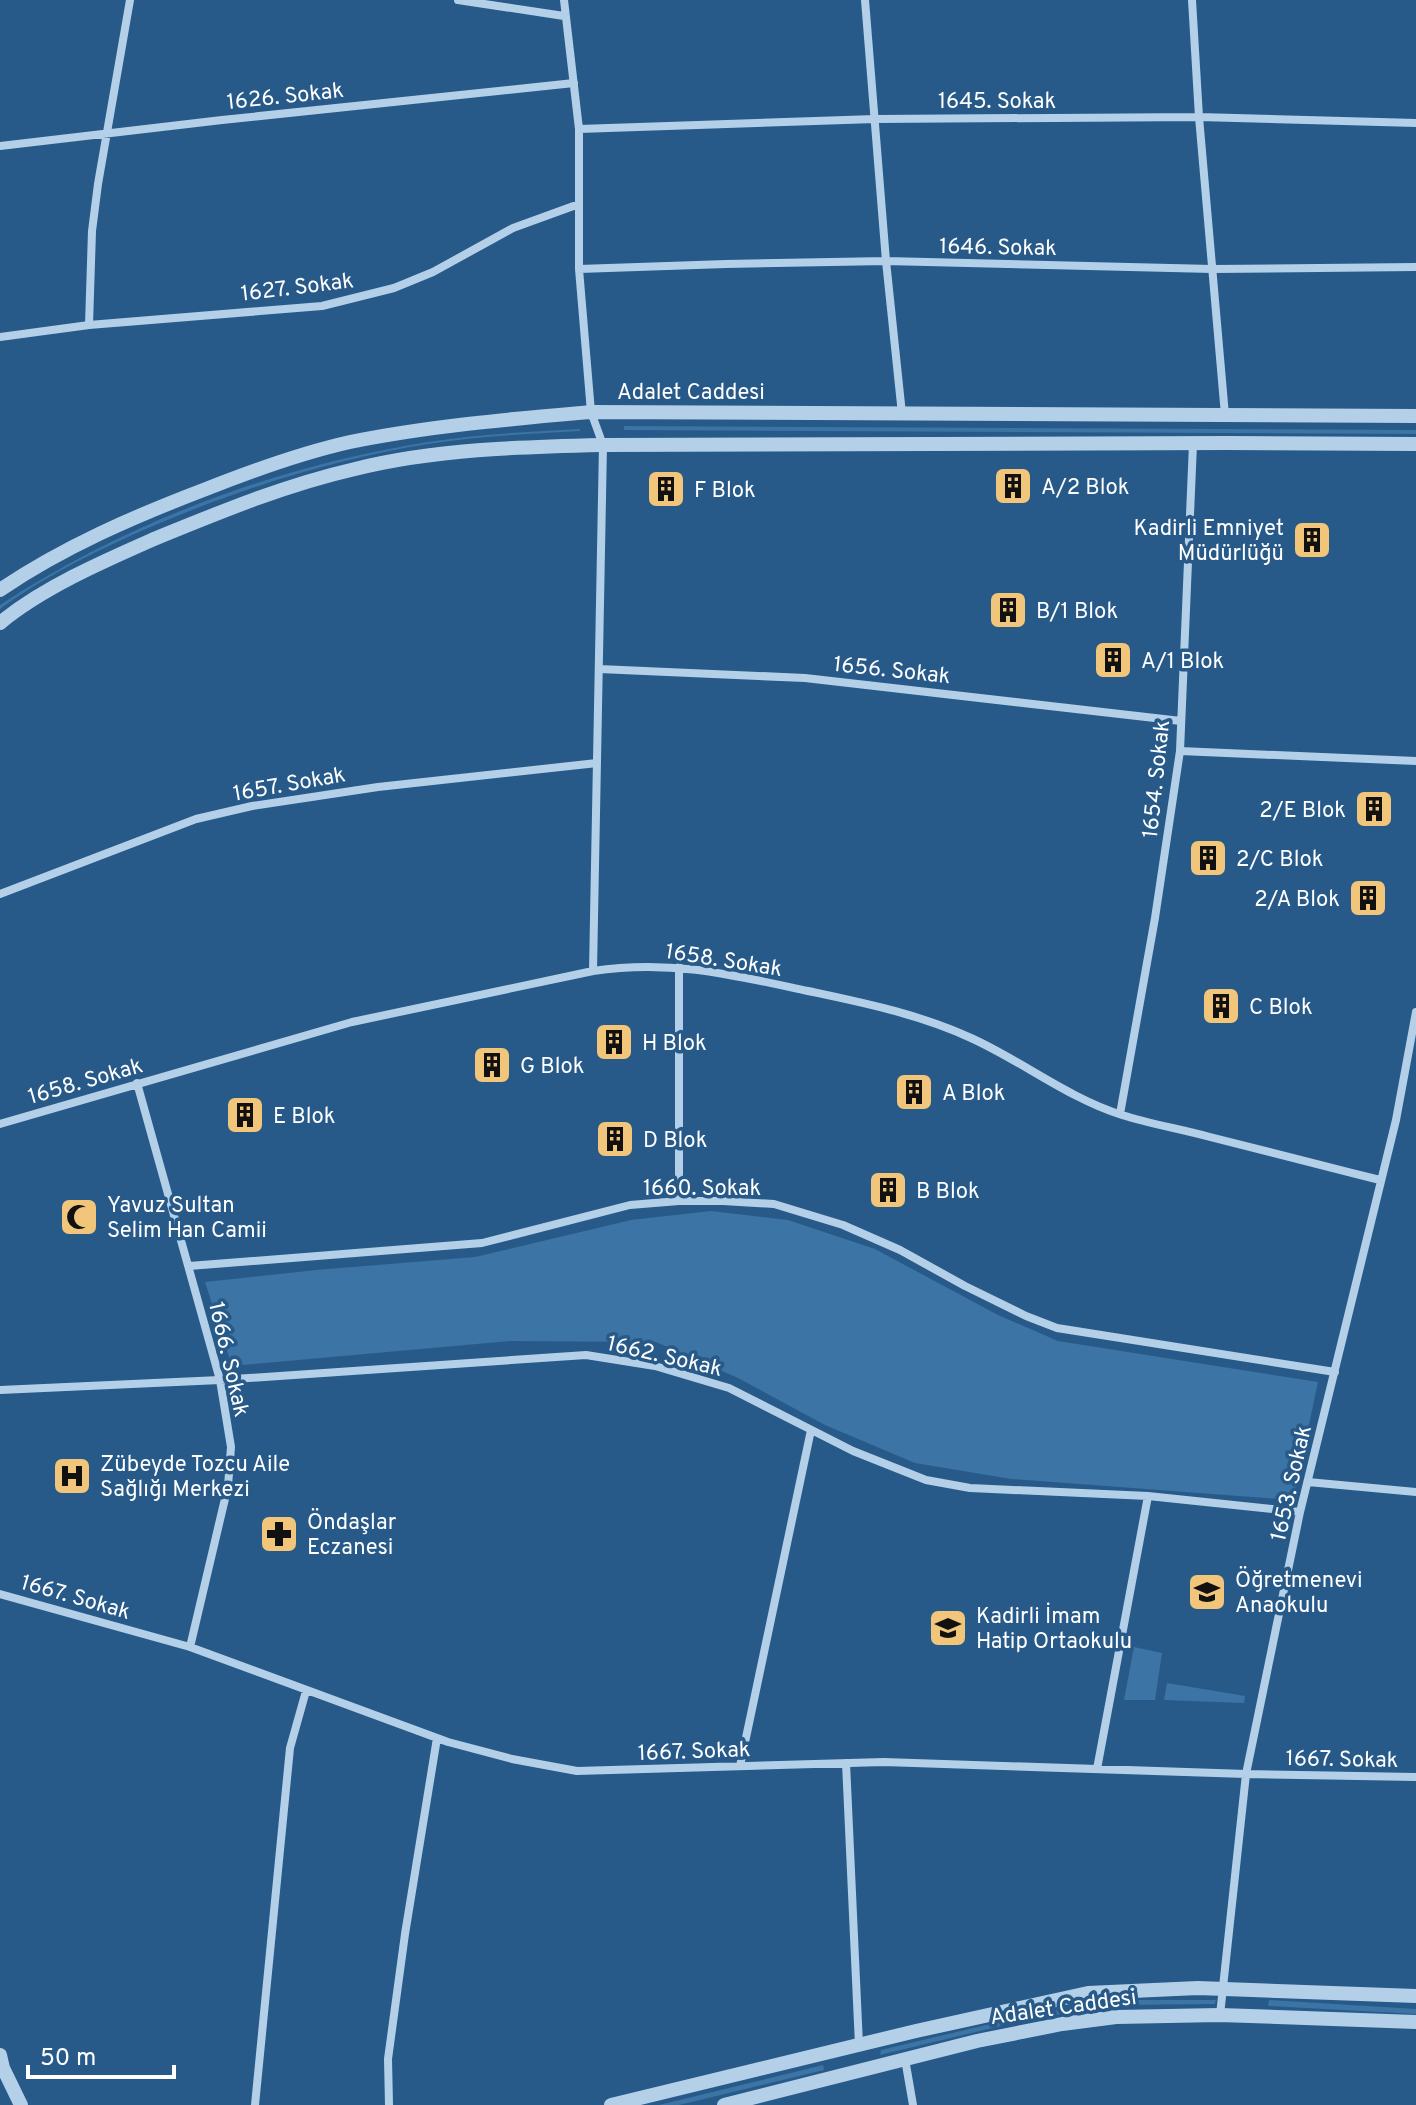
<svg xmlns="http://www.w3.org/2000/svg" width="1416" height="2105" font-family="Overpass,sans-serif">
  <rect width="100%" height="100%" fill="#275a89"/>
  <path fill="#3c74a5" d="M624,426L1416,430V434L624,430Z
    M580,429V431C529,434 478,436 428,444C341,458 259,483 177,516C116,541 54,570 0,609V605C129,521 277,466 428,442C478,434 529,432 580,429Z
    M711,1211L788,1220L875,1249L998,1315L1058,1341L1318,1382L1293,1500L1011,1479L915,1463L825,1425L738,1378L656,1342L511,1341L232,1366L205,1282L316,1270L475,1257L631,1220Z
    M1134,1647L1162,1653L1155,1700H1124Z
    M1167,1683L1245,1696L1244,1703L1164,1700Z
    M1127,2000H1216L1215,2004L1122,2005L1087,2009L1009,2024L880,2055L881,2050C962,2031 1044,2009 1127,2000Z
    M1269,2000L1416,2009V2014L1268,2006Z
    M823,2065L824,2070L679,2105H659Z"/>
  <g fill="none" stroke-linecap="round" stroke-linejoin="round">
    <path stroke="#b4d0e9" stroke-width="8" d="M458,0L564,16
      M564,0L579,129V269L591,412L603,445L593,971
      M865,0L886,261L902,414
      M1192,0L1199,117L1225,415
      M579,129L875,119L1199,117L1416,123
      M0,146L222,120L574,83
      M579,269L726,264L886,261L1212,269L1416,267
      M89,325L92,231L98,184L130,0
      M0,337L89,325L322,306L394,288L433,272L513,228L579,204
      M599,669L805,678L1181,721
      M1180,751L1416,761
      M0,894L196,819L252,806L378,787L597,763
      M137,1083L220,1380L231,1447L228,1486L190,1647
      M1120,1114L1155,918L1180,751L1193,444
      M0,1124L352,1022L593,971C671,959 733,975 808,991C864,1003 919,1014 971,1038C1022,1061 1068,1098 1122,1115C1150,1124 1181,1129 1210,1137C1266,1151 1323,1166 1380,1180
      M679,1201V967
      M189,1266L482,1243L630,1205L679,1201H723L774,1204L843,1225L900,1250L965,1286L1026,1316L1057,1328L1335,1372
      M0,1390L220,1380L586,1355L655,1366L729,1388L853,1451L926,1480L970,1488L1148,1496L1300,1512
      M1308,1482L1416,1492
      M0,1594L190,1647L448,1742L512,1759L577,1771L884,1762L1246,1774L1416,1777
      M846,1763L859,2045
      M740,1766L811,1430
      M1097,1769L1148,1496
      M1220,2015L1246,1774L1300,1512L1396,1120L1416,1012
      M905,2059L913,2105
      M255,2105L290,1748L306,1691
      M389,2105L388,2059L405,1934L437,1738"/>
    <path stroke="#b4d0e9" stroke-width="14" d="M0,590C63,547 135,516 206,489C254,470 301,453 350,442C429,426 511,419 591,412L1416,416
      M0,623C42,588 104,561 154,539C220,512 285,485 355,469C435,449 520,447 603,445L1227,443L1416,444
      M0,2055L3,2068L21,2105
      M611,2105L916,2031L1088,1993L1198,1988L1416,1996
      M724,2105L977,2041L1062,2024L1116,2017L1220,2015L1416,2022"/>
  </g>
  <defs>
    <g id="building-square" transform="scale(2)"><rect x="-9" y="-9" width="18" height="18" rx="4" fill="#f1c57a" stroke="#275a89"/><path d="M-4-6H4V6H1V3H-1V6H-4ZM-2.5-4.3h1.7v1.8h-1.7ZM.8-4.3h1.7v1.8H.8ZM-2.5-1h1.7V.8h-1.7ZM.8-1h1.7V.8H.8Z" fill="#111"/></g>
    <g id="mosque-square" transform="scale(2)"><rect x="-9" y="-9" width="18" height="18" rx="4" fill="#f1c57a" stroke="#275a89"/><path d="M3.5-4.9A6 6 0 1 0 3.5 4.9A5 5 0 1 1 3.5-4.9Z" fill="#111"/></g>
    <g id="hospital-square" transform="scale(2)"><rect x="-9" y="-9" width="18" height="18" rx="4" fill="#f1c57a" stroke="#275a89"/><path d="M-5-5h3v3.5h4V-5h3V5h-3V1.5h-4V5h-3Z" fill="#111"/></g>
    <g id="pharmacy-square" transform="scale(2)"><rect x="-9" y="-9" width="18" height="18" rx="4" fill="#f1c57a" stroke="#275a89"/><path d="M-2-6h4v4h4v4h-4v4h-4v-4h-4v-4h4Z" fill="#111"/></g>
    <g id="school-square" transform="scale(2)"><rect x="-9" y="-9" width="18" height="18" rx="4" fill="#f1c57a" stroke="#275a89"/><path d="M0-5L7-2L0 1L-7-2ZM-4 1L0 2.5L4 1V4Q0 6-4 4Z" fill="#111"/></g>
  </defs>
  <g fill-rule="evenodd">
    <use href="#building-square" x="1013" y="486"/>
    <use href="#building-square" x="666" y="489"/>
    <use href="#building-square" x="1312" y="540"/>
    <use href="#building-square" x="1008" y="610"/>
    <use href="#building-square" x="1113" y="660"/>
    <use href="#building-square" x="1374" y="809"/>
    <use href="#building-square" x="1208" y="858"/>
    <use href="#building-square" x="1368" y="898"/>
    <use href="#building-square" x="1221" y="1006"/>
    <use href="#building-square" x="614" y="1042"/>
    <use href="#building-square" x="492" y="1065"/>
    <use href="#building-square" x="914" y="1092"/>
    <use href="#building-square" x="245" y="1115"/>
    <use href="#building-square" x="615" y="1139"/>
    <use href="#building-square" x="888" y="1190"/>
    <use href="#mosque-square" x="79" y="1217"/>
    <use href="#hospital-square" x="72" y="1476"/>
    <use href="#pharmacy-square" x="279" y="1534"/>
    <use href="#school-square" x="1207" y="1592"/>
    <use href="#school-square" x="948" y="1628"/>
  </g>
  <g text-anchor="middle" stroke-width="7" stroke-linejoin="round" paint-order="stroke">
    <g font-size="22" fill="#fff" stroke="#275a89">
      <text transform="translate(285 95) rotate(-6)" y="8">1626. Sokak</text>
      <text x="997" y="108">1645. Sokak</text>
      <text transform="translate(998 246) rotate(1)" y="8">1646. Sokak</text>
      <text transform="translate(297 286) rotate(-7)" y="8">1627. Sokak</text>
      <text x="691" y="399">Adalet Caddesi</text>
      <text transform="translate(892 669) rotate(6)" y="8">1656. Sokak</text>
      <text transform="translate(1155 779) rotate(-84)" y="8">1654. Sokak</text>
      <text transform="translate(289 783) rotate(-10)" y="8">1657. Sokak</text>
      <text transform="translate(724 959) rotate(9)" y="8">1658. Sokak</text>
      <text transform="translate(85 1080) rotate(-16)" y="8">1658. Sokak</text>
      <text x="702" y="1195">1660. Sokak</text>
      <text transform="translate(665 1355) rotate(13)" y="8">1662. Sokak</text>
      <text transform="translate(230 1359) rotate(77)" y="8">1666. Sokak</text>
      <text transform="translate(1290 1483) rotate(-77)" y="8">1653. Sokak</text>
      <text transform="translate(76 1596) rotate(16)" y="8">1667. Sokak</text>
      <text transform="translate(694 1750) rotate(-2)" y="8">1667. Sokak</text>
      <text transform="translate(1342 1758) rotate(1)" y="8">1667. Sokak</text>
      <text transform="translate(1063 2006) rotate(-8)" y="8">Adalet Caddesi</text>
    </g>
    <g font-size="22" fill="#fff" stroke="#275a89" text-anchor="start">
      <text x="1041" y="494">A/2 Blok</text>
      <text x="694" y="497">F Blok</text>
      <text x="1284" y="535" text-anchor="end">Kadirli Emniyet<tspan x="1284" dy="25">Müdürlüğü</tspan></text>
      <text x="1036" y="618">B/1 Blok</text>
      <text x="1141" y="668">A/1 Blok</text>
      <text x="1346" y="817" text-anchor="end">2/E Blok</text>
      <text x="1236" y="866">2/C Blok</text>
      <text x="1340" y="906" text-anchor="end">2/A Blok</text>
      <text x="1249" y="1014">C Blok</text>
      <text x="642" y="1050">H Blok</text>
      <text x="520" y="1073">G Blok</text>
      <text x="942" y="1100">A Blok</text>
      <text x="273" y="1123">E Blok</text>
      <text x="643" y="1147">D Blok</text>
      <text x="916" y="1198">B Blok</text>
      <text x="107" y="1212">Yavuz Sultan<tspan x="107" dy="25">Selim Han Camii</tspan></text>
      <text x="100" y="1471">Zübeyde Tozcu Aile<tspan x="100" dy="25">Sağlığı Merkezi</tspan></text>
      <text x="307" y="1529">Öndaşlar<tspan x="307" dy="25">Eczanesi</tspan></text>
      <text x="1235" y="1587">Öğretmenevi<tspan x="1235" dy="25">Anaokulu</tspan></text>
      <text x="976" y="1623">Kadirli İmam<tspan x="976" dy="25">Hatip Ortaokulu</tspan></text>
    </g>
  </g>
  <path d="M28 2065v12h146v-12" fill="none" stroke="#ffffff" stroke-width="4"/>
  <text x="40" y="2065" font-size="24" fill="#ffffff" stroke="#275a89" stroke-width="6" paint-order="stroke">50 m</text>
</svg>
